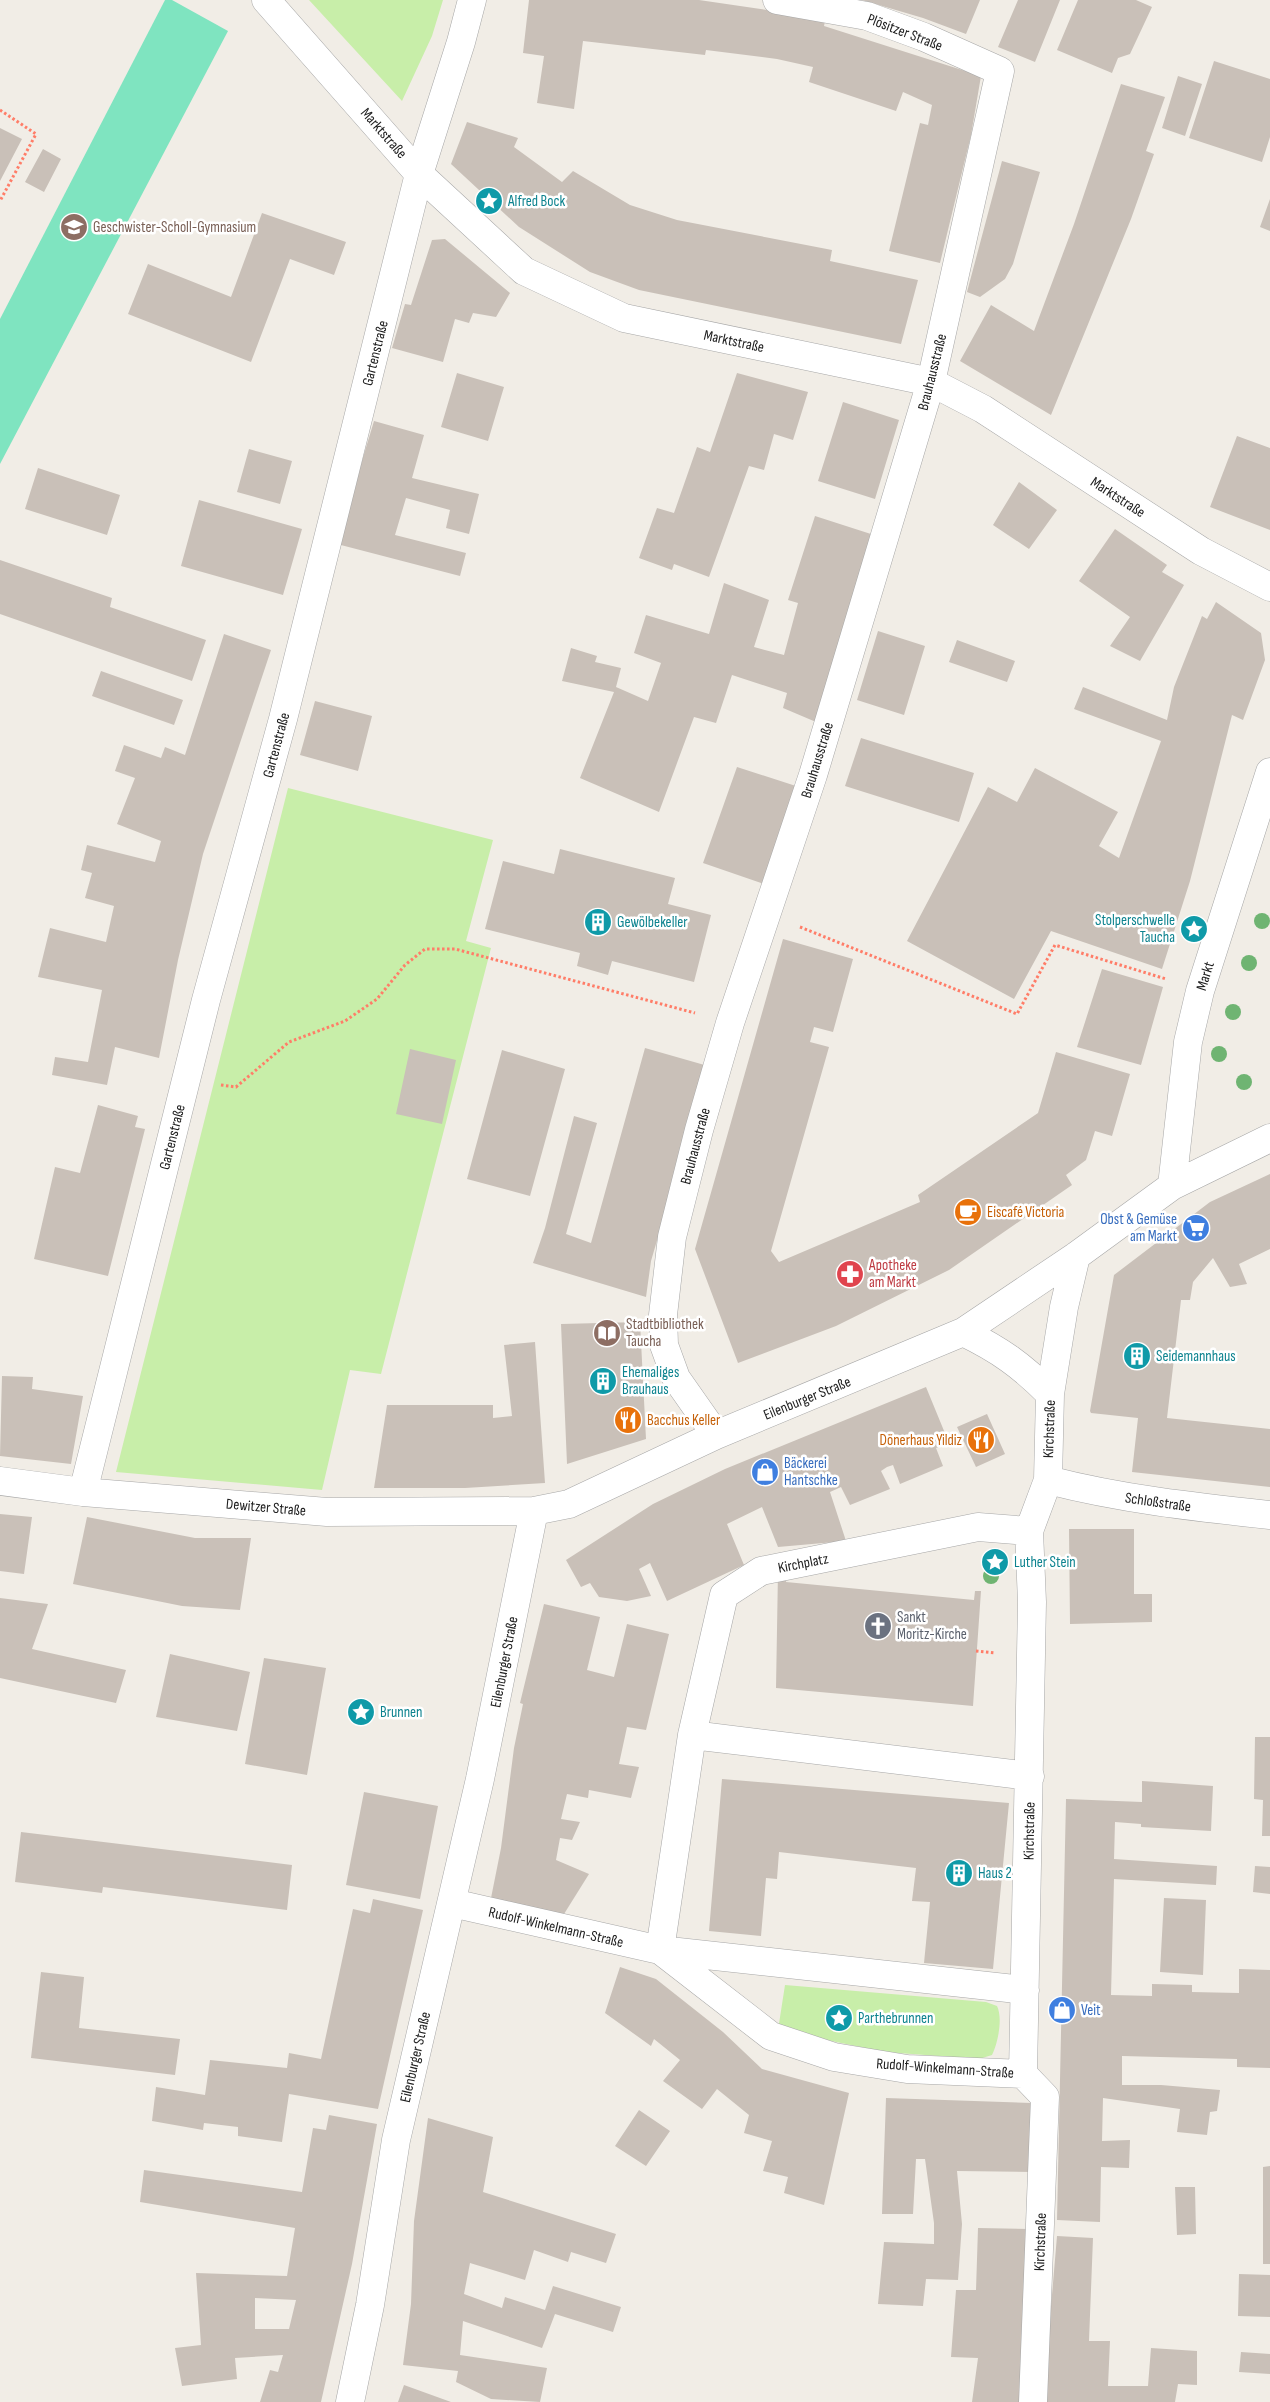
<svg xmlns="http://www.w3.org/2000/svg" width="1270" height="2402" font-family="'Sofia Sans Condensed',sans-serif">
  <rect width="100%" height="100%" fill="#f1ede6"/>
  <path fill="#c8eea9" d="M309,0H443L432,36L402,101Z
    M288,788L493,840L466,941L491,948L381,1374L350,1370L322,1490L116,1472Z
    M785,1985L986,2002L997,2006C1003,2018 998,2043 992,2055L979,2059L885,2052L778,2030Z"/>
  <path fill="#7fe4c0" d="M165,0H172L228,31L0,464V319Z"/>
  <path fill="#c9c0b8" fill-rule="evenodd" d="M529,0H699L787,13L825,21L824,26L981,76L971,135L940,263L889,251L920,123L928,125L932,105L903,92L896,111L809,82L813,67L777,59L706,50L705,55L583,41L574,109L537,103L544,56L523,53Z
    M862,0H980L966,34L923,18Z
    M1018,0H1060L1035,62L998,47Z
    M1078,0H1136L1152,7L1130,54L1118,58L1112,73L1057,50Z
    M1214,61L1270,79V137L1262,162L1189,138Z
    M1178,76L1202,84L1185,136L1162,128Z
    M1121,84L1165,97L1146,151L1154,154L1131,219L1051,415L960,361L991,305L1034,331L1074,224Z
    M467,122L518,138L514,147L562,182L573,171L630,205L677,220L832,250L830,261L918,280L901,344L639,290L590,272L519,227L451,164Z
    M0,128L22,139L0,181Z
    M43,149L61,159L44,192L25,182Z
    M1002,161L1040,172L1013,264L1005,279L980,297L967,292Z
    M1270,199V231L1260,227Z
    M262,213L346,242L334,275L290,259L251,362L128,314L148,264L231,297Z
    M445,239L510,293L496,317L473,313L469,323L455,319L443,362L392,348L405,304L411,305L432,240Z
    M457,373L504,387L488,441L441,427Z
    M737,373L808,392L793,440L774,434L764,470L749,466L709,577L674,564L672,570L639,558L657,508L674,513L697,447L710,452Z
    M843,402L899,420L875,499L818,481Z
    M374,421L424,435L412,478L479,494L469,534L446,528L450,510L406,498L395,535L466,553L460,576L337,544Z
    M1237,436L1270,448V530L1210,507Z
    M249,449L292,461L280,504L237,492Z
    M38,468L120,495L107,535L25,509Z
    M1019,482L1057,510L1029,549L993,525Z
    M199,500L302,529L283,595L181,566Z
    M815,516L874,535L816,722L783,708L787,693L732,675L716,723L694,717L659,812L580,778L614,692L562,681L571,648L597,656L595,662L621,668L616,687L648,701L661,663L634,653L646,615L709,634L724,583L769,600L754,647L784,655L798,603L788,600Z
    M1115,529L1167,565L1162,572L1184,585L1140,661L1110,646L1130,617L1079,581Z
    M0,560L112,598L110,607L206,640L192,681L0,614Z
    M1216,602L1261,633L1265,660L1243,720L1232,715L1190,881L1162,969L1051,931L1014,999L907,941L988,787L1017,802L1035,768L1118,812L1099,846L1119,858L1161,741L1074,709L1083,687L1167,720L1174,687L1202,616L1207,619Z
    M878,631L925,646L904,715L857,700Z
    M224,634L271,650L203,854L178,960L159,1058L115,1047L107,1085L52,1075L55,1057L88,1062L102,990L38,977L50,928L106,942L114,906L85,898L92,873L81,870L87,845L155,862L161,841L117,824L135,778L115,771L124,745L161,758L165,747L185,755Z
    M957,640L1015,661L1007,682L949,662Z
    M101,671L183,700L174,725L92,696Z
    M315,701L372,716L358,771L300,755Z
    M861,738L974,773L959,822L845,786Z
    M737,767L799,787L764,884L703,863Z
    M560,849L675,878L668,904L711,915L694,982L612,961L608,975L577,966L580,953L485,929L503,861L554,874Z
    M783,939L853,959L833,1032L814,1027L810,1042L829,1047L771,1251L779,1262L920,1202L918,1195L1038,1113L1056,1052L1130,1074L1112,1136L1095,1131L1086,1160L1066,1175L1072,1185L949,1270L836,1326L738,1363L695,1249Z
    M1102,969L1163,987L1141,1065L1077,1047Z
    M645,1048L708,1066L651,1261L646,1297L533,1263L545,1228L574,1116L597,1123L566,1234L591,1243Z
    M410,1049L456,1060L442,1124L396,1114Z
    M502,1050L565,1069L530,1196L467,1179Z
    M98,1105L138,1116L135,1127L145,1129L108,1276L34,1259L55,1167L80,1173Z
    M1270,1174V1249L1239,1264L1247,1284L1230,1287L1213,1258L1193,1282L1190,1300H1181L1167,1418L1270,1429V1487L1132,1472L1138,1418L1091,1413L1090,1411L1114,1275L1210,1202Z
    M640,1322L646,1439L567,1464L561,1324Z
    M535,1342L545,1483L465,1488H374L387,1405H493V1418L512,1416L504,1345Z
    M2,1376L33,1377L32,1389L83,1396L71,1464L0,1456Z
    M926,1387L949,1443L936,1448L943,1466L900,1484L893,1465L887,1467L881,1471L890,1489L850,1505L841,1487L830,1492L846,1541L778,1547L762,1507L727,1524L744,1565L667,1601L650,1563L639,1569L651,1596L627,1601L599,1597L590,1583L581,1587L566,1560L653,1504L725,1469Z
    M987,1414L1005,1454L976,1467L957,1427Z
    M0,1514L32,1517L24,1574L0,1571Z
    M87,1517L195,1538H251L240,1610L182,1606L73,1584Z
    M1069,1529H1134V1594H1152V1622L1070,1624Z
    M778,1571L787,1572L786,1582L974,1600L975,1591H981L973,1706L776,1688Z
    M0,1598L48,1604L32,1649L126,1670L116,1703L0,1678Z
    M544,1604L600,1617L587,1670L614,1677L627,1624L669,1634L646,1730L627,1727L619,1764L639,1767L631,1798L589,1790L588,1798L567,1794L561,1819L580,1822L572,1840L560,1838L556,1860L589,1874L564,1914L540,1912L491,1898L501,1848L514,1748L523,1704L520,1703Z
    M170,1654L250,1672L237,1731L156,1717Z
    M264,1658L326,1668L307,1775L245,1764Z
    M1255,1737H1270V1836H1262L1263,1800L1254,1799Z
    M722,1779L1009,1803L993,1969L924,1963L930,1902L912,1901L916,1868L779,1852L777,1879L766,1878L761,1936L709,1931Z
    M1142,1781L1213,1786L1211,1831L1141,1827V1824L1115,1822L1114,1859L1217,1866L1216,1885L1114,1879L1111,1995L1152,1996V1984L1192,1985V1992L1239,1993V1969L1270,1970V2068L1237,2067V2059L1122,2056V2085H1161L1220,2090L1217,2111L1210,2112L1207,2135L1177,2132L1180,2109L1103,2098L1102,2141L1130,2140L1129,2168L1101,2167L1100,2222L1057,2220L1066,1799L1142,1802Z
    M364,1792L438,1806L420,1899L346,1885Z
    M21,1832L292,1865L287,1910L103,1887L102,1893L15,1882Z
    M1255,1866L1270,1867V1894L1253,1892Z
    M1164,1898L1206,1900L1203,1975L1160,1972Z
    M373,1899L423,1910L378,2109L289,2094L282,2142L238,2136V2127L204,2123L203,2130L152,2121L156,2087L205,2095L210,2060L287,2068L289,2053L321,2059L353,1909L370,1913Z
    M620,1967L656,1979L723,2032L762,2069L849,2093L824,2205L784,2193L788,2177L763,2171L772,2141L744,2133L749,2115L717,2089L702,2109L663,2081L680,2060L654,2039L651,2046L605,2013Z
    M41,1972L84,1977L79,2028L180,2039L175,2075L31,2058Z
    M886,2098L1032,2103V2172L957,2171L962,2224L958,2280L926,2279L923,2306L878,2304L884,2242L934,2244V2223L925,2159H916L913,2214H882Z
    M639,2110L670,2131L646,2166L615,2146Z
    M329,2115L377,2124L352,2264L321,2402H260L270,2370L278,2372L283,2355L235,2358L237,2379L182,2386L175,2348L201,2345L196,2273L287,2276L295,2228L140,2202L144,2170L302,2192L313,2128L326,2130ZM255,2298L296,2300L289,2329H255Z
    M428,2118L493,2137L483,2192L616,2234L606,2263L571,2252L568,2262L534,2250L525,2280L470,2263L464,2294L502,2308L505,2297L545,2310L553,2286L621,2307L613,2332L555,2314L542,2348L463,2321L460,2355L547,2368L540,2402L491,2399L456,2382L458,2371L403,2365L411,2304L414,2221Z
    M1270,2166V2264H1263V2167Z
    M1175,2187H1195L1196,2234L1177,2235Z
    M978,2228L1030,2229L1021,2402H972L978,2358L951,2357L956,2290H976Z
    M1057,2236L1093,2238L1089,2341H1110L1108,2386H1148L1151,2348L1197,2351V2385L1178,2384L1175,2402H1046L1048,2342Z
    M1239,2274L1270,2275V2317L1238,2316Z
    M1241,2352L1270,2354V2374L1239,2372Z
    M404,2385L451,2402H398Z"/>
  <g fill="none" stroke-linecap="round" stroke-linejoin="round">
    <g stroke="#a7a7a7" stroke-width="29">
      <path id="minor" d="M266,0L419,174L524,271L624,318L931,382L983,409L1201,551L1270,587
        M1172,1186L1188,1042L1200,991L1270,772
        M963,1332C1000,1350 1021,1365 1050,1394
        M716,1435L676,1378L664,1345L663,1315L672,1237L699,1130L730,1023L813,775L931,382L1000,71L924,37L867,16L777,0
        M1048,1480C1121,1499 1195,1507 1270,1515
        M0,1481L83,1492L327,1512L534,1511L569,1504L716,1435L963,1332L1076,1256L1172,1186L1270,1138
        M83,1492L206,1000L283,719L419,174L461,42L472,0
        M692,1735L1030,1776
        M452,1903L660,1950L692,1735L724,1595L761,1571L978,1527L1029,1531
        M1023,2074L907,2069L834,2057L771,2036L660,1950L1025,1990
        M350,2402L370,2305L396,2140L480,1779L534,1511
        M1033,2402L1045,2097L1023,2074L1032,1602L1029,1531L1048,1480L1050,1394L1064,1307L1076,1256"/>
    </g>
    <path stroke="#ff7d68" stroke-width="3" stroke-dasharray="2.5 2.5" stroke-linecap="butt" d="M0,110L36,134L0,201
      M800,927L1017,1014L1055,945L1166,979
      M221,1085L236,1087L289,1042L345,1021L377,999L405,965L425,949H455L695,1013
      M976,1651L995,1653"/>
    <use href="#minor" stroke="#fff" stroke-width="28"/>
  </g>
  <g fill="#6fb472">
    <circle cx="1262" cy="921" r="8"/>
    <circle cx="1249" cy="963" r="8"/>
    <circle cx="1233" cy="1012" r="8"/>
    <circle cx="1219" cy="1054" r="8"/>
    <circle cx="1244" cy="1082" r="8"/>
    <circle cx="991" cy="1576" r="8"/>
  </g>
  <defs>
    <g id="sight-disc" transform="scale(1.4375)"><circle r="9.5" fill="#0f9aa8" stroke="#fff"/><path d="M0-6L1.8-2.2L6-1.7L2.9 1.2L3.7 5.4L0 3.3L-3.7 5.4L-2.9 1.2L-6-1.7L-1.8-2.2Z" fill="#fff"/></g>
    <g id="school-disc" transform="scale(1.4375)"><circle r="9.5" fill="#8d6e63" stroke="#fff"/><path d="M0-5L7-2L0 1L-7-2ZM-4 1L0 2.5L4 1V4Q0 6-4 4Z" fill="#fff"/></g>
    <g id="building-disc" transform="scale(1.4375)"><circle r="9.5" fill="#0f9aa8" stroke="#fff"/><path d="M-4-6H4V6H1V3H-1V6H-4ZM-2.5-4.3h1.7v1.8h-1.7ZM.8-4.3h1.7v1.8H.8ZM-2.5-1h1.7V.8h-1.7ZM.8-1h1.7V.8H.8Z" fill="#fff"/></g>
    <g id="cafe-disc" transform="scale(1.4375)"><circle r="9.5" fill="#e8710a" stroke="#fff"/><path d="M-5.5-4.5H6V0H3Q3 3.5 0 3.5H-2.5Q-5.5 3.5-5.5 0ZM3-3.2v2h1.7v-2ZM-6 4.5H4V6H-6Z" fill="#fff"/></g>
    <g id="supermarket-disc" transform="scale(1.4375)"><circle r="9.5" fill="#3f7fe0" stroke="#fff"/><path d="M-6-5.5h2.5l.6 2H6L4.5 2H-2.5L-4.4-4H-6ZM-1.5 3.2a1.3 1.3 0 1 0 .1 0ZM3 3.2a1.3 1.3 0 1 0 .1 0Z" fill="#fff"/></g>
    <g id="pharmacy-disc" transform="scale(1.4375)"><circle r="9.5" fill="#e0444e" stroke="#fff"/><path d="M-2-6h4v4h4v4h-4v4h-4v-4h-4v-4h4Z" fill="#fff"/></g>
    <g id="library-disc" transform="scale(1.4375)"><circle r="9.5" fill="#8d6e63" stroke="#fff"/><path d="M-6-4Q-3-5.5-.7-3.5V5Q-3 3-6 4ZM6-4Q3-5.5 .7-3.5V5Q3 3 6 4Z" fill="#fff"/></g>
    <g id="restaurant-disc" transform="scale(1.4375)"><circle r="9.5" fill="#e8710a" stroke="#fff"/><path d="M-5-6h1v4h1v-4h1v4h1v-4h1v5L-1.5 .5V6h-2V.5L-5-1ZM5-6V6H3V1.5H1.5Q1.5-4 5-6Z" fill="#fff"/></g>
    <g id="shop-disc" transform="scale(1.4375)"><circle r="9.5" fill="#3f7fe0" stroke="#fff"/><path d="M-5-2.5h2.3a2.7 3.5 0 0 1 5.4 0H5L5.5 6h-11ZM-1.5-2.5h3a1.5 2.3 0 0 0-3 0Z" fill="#fff"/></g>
    <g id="church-disc" transform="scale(1.4375)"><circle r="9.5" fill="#6b7280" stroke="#fff"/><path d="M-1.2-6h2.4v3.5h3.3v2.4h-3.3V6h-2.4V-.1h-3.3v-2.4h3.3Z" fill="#fff"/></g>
  </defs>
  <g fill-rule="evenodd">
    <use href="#sight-disc" x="489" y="201"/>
    <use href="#school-disc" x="74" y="227"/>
    <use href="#building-disc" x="598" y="922"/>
    <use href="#sight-disc" x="1194" y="929"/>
    <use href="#cafe-disc" x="968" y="1212"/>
    <use href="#supermarket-disc" x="1196" y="1228"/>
    <use href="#pharmacy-disc" x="850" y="1274"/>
    <use href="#library-disc" x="607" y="1333"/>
    <use href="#building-disc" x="1137" y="1356"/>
    <use href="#building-disc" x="603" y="1381"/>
    <use href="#restaurant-disc" x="628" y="1420"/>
    <use href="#restaurant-disc" x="981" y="1440"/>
    <use href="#shop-disc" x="765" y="1472"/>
    <use href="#sight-disc" x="995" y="1562"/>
    <use href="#church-disc" x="878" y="1626"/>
    <use href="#sight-disc" x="361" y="1712"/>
    <use href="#building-disc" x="959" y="1873"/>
    <use href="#shop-disc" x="1062" y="2010"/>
    <use href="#sight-disc" x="839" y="2018"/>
  </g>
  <g text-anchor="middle" stroke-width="5" stroke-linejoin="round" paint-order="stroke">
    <g font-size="15" fill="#202020" stroke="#fff">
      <text transform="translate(905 32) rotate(21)" y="5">Plösitzer Straße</text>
      <text transform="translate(384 133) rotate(49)" y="5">Marktstraße</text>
      <text transform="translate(734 341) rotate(12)" y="5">Marktstraße</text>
      <text transform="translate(375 353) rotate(-76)" y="5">Gartenstraße</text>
      <text transform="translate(932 372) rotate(-76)" y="5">Brauhausstraße</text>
      <text transform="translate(1118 497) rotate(33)" y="5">Marktstraße</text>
      <text transform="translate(276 745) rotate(-75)" y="5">Gartenstraße</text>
      <text transform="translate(817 760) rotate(-73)" y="5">Brauhausstraße</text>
      <text transform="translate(1205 976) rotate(-73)" y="5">Markt</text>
      <text transform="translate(172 1137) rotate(-76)" y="5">Gartenstraße</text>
      <text transform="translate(695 1146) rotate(-75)" y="5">Brauhausstraße</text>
      <text transform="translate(807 1398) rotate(-22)" y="5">Eilenburger Straße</text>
      <text transform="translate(1049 1429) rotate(-88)" y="5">Kirchstraße</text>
      <text transform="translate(1158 1502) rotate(8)" y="5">Schloßstraße</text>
      <text transform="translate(266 1507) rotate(5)" y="5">Dewitzer Straße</text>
      <text transform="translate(803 1563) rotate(-11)" y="5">Kirchplatz</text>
      <text transform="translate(504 1662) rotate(-79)" y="5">Eilenburger Straße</text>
      <text transform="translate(1029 1831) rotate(-89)" y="5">Kirchstraße</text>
      <text transform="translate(556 1927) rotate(13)" y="5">Rudolf-Winkelmann-Straße</text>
      <text transform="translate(415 2057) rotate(-77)" y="5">Eilenburger Straße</text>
      <text transform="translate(945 2068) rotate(4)" y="5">Rudolf-Winkelmann-Straße</text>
      <text transform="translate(1040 2242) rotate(-88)" y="5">Kirchstraße</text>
    </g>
    <g font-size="15" fill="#0d838f" stroke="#fff" text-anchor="start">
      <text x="508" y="206">Alfred Bock</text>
      <text x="1175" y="925" text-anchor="end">Stolperschwelle<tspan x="1175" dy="17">Taucha</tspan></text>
      <text x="617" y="927">Gewölbekeller</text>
      <text x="1156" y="1361">Seidemannhaus</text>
      <text x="622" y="1377">Ehemaliges<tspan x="622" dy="17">Brauhaus</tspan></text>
      <text x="1014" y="1567">Luther Stein</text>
      <text x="380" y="1717">Brunnen</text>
      <text x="978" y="1878">Haus 2</text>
      <text x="858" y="2023">Parthebrunnen</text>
    </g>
    <g font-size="15" fill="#785e54" stroke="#fff" text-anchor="start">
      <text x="93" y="232">Geschwister-Scholl-Gymnasium</text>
      <text x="626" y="1329">Stadtbibliothek<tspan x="626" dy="17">Taucha</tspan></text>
    </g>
    <g font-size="15" fill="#c56008" stroke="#fff" text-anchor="start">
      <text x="987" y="1217">Eiscafé Victoria</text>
      <text x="647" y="1425">Bacchus Keller</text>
      <text x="962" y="1445" text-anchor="end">Dönerhaus Yildiz</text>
    </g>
    <g font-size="15" fill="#366cbe" stroke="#fff" text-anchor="start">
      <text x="1177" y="1224" text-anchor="end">Obst &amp; Gemüse<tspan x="1177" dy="17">am Markt</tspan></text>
      <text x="784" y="1468">Bäckerei<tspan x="784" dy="17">Hantschke</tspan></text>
      <text x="1081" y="2015">Veit</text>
    </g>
    <g font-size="15" fill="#be3a42" stroke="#fff" text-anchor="start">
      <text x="869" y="1270">Apotheke<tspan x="869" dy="17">am Markt</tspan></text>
    </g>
    <g font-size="15" fill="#5b616d" stroke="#fff" text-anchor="start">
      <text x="897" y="1622">Sankt<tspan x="897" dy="17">Moritz-Kirche</tspan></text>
    </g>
  </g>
</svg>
